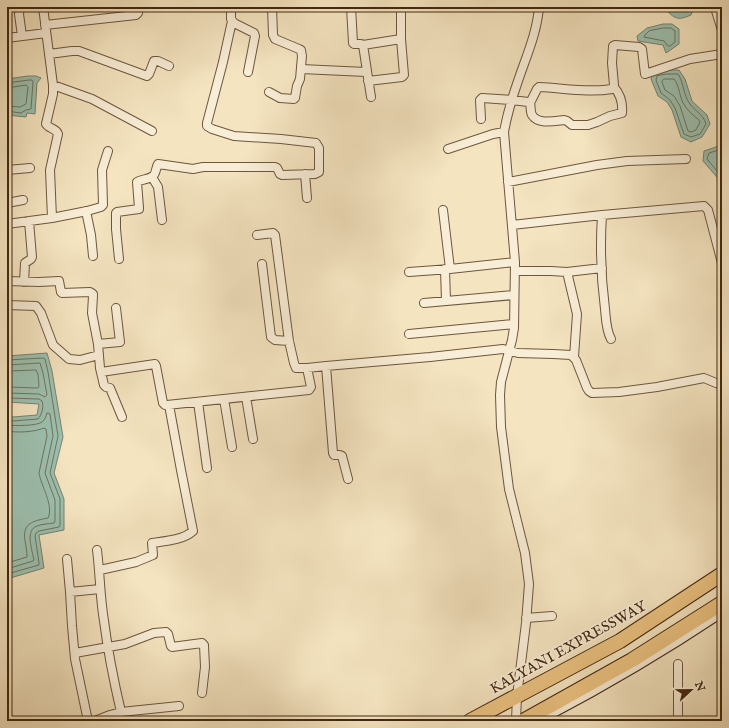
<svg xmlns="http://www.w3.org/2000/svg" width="729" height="728" font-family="'IM FELL English',serif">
  <rect width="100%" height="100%" fill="#f4e4c0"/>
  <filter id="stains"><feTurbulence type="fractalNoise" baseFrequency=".005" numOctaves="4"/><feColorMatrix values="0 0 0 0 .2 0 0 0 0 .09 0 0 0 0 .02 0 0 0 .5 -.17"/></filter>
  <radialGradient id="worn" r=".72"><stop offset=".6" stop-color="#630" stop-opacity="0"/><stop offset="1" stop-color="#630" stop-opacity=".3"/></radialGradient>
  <path fill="#9cbfae" stroke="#78826f" d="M667,7H694L691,15C679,20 676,20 666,10Z
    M663,24H672L679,29V44L666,53L663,45L638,41L637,36L647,28Z
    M666,70H679L685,79L692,101L707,115L710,124L702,137L691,142L681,137L672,110L667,102L658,96L651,79L653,72Z
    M28,76H36L41,78L37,83L35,114L27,113L26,117L7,115V79Z
    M722,145V183L703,161L704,151Z
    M47,353L52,371L63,437L54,473L64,499V530L39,535L44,568L7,579V416L13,417L37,415L39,404L7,402V356Z"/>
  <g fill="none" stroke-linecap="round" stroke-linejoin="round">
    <path stroke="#6e735f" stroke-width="1" d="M663,28H671L675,31V42L670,46H668L664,41L644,37L645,35L649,31Z
      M667,74H678C684,83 683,95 690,104C696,112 703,114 706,124L700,134L691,137L684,134L675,108L670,100L661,93L656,80L657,76Z
      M664,79H674C680,86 679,98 685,106C688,111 694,116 699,120L700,122L696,130L691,132L688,131L680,106L674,96L665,90L662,82Z
      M7,83L29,80H32L33,82L31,109L26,110L21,113L7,111
      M7,88L26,85L28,87L26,104L20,107L7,106
      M722,149L709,153L707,159L722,177
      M7,360L43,358L45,359L48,372L58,436L50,473L60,499V525L59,527L39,531L36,533L35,536L39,563V565L7,574
      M7,365L40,363L43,373L47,395L45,397L39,394L7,393
      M7,371L36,370L38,374L39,386L38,388L7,387
      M7,398L39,399L42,401C44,406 42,415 38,419L13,421L7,420
      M7,425C14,426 37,426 42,422C45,420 46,416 47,413H48L50,414L53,436L45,473L55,500V521L54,523C48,524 42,524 37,526C25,530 32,550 34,560L33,561L7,569
      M7,431C17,433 35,432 44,428L46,429L47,436L39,473C41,486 54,505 48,518C33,521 22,523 25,541C26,546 27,552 27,557L7,563"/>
    <g stroke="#6e563c" stroke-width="10">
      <path id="street" d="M20,7L19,14L22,36
        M43,7L53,85V94L46,124C49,129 56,128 58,134L50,170L52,218
        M231,7V19L234,23L254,33L255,36L248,72
        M351,7L353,43L354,44H361L363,45L371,97
        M716,11L722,30
        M45,25L136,15L138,13V7
        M7,38L46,33
        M363,45L401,39
        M49,54L72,51H79L147,76L149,74L154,61H158L169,66
        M301,69L366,72
        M368,81L402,77L404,75L401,39V7
        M53,85L92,99L152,131
        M269,92L280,98L294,99L295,98L297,86L300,79L302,56L301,50L299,49L275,39L273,35L272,7
        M530,102C531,106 530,111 532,115C538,125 555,121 564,120L567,121L572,125H588L597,122L610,116L622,113C623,103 620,94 614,87
        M481,119L480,100L482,98L512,100L528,102L531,101L537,89L539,87C563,88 589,93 612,89L614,85L612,63L613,46L615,45L639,47L642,49L645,74L690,59L722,54
        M448,149L493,134L504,132
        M7,170L30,168
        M305,174L307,198
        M152,177L158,187L162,220
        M508,182L597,165L627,161L686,159
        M7,203L23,200
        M443,210L450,269
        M86,211L91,235L93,256
        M602,215C600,246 601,278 605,309C606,319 606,330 611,339
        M7,224L52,218L87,211L101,207L103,205L102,170L108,151
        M512,225L602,215L704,206L708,210L722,263
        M257,235L273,233L275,235L289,341L294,363L296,368H307L326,366L430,357L503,349L518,353L553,354L571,355L576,360L587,388L589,391L592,393L619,392L657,387L704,378L716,383L722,384
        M119,259L116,229V213L117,212L139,209V208L137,182C141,179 148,180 153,176C156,174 156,167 158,164L193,169L203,167H275L277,168L280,174L282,175L315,174L319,172V148L316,143L281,139L234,136L212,129L207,126V123L223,62L232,21
        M262,264L271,337L275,340L289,341
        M445,269L446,301
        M515,271H551L567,272L602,268
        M409,272L450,269L515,262
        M567,272L577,314L574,357
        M7,281L39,282L59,281L61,292L62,293L90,292L93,294V296L92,313L98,344L100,368L104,385L106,387L110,388L122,417
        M24,282L25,263L31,259L32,257L29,221
        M424,303L514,295
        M7,305L36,306L41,313L53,345L69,359L80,360L99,355
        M409,334L514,324
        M98,344L120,342L116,308
        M326,366L333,453L334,455H340L342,456L348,479
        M101,372L155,364L156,366L163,403L165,405H167L309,390L311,387L307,368
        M246,397L253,439
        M224,399L232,447
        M198,402L207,468
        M97,550C100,574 100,597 104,621C108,652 114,682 121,712
        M67,559L70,592L72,626L75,659L88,721
        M100,570L136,562L153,555L152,543C166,541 183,540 193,531L181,470L169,405
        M70,592L100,589
        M526,618L552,616
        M75,653L125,644L154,633L166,632L168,634L171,646L172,647L202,643L204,645L205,667L202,693
        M95,721L110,715L121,712L179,706
        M516,721L517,696L526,623L529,584L525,553L509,489L501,427L500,395L501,382L512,340L514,328L515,262L504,132C507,115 512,98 518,81C526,57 537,33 539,7
        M678,721V664"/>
    </g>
    <g stroke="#412710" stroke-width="13">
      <path id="secondary" d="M545,716C606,684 665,649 722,611"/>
    </g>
    <g stroke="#412710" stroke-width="16">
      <path id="highway" d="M470,721L620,641L722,574
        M523,721L632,660L722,603"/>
    </g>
    <use href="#street" stroke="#f8edd6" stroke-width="8"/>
    <use href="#secondary" stroke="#f8edd6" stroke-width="11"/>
    <use href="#highway" stroke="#eac280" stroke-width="14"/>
  </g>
  <g text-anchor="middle" stroke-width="3.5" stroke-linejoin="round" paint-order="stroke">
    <g font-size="15" fill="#412710" stroke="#f8edd6">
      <text transform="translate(568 647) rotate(-29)" y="5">KALYANI EXPRESSWAY</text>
    </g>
  </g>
  <rect width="729" height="728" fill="none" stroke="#f4e4c0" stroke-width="24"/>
  <rect x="8" y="8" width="713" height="712" fill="none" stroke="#412710" stroke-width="2"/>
  <rect x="12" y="12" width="705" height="704" fill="none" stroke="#412710"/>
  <g transform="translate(691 690) rotate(68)" stroke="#f8edd6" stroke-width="3" paint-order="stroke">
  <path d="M0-3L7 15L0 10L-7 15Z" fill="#412710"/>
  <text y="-6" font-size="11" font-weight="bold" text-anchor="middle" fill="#412710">N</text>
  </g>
  <rect width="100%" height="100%" filter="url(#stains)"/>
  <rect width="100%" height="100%" fill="url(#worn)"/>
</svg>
